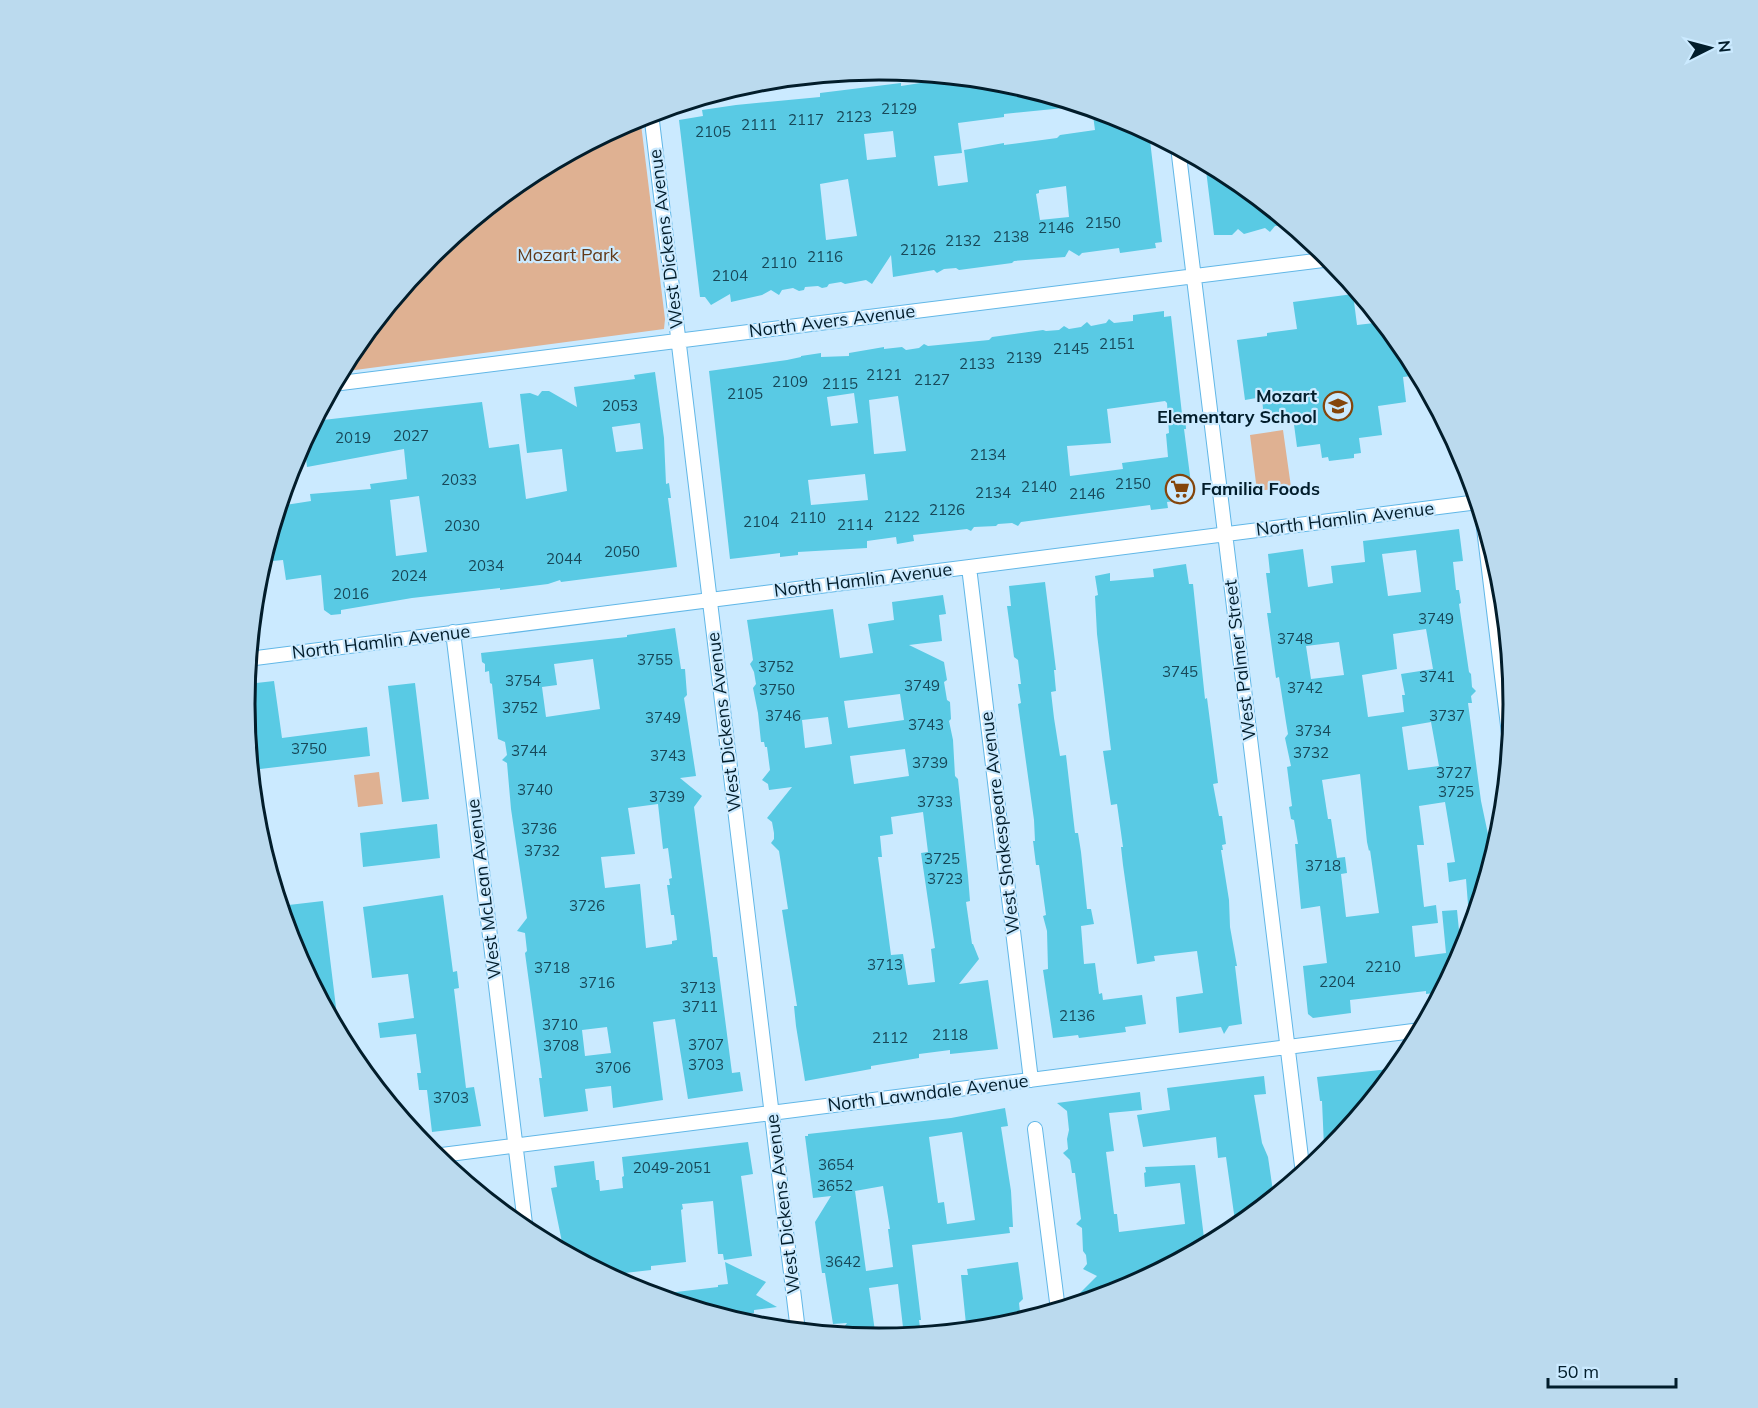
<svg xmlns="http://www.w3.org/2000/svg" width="1758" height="1408" font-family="Mulish,sans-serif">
  <rect width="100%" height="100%" fill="#cbeaff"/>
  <path fill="#dfb192" d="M640,116L665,319L664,329L340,372L351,351L430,255L527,176Z
    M1283,430L1291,487L1257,491L1250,435Z
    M379,772L383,804L358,807L354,775Z"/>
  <path fill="#59cae4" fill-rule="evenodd" d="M965,78L1003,81L1084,106L1004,114V117L958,123L962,153L934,156L938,186L968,182L964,150L1004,143V145L1057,138L1060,135L1095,130L1092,108L1119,116L1121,130L1142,128L1149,132L1162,242L1155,243L1156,248L1120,253L1119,248L1082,253L1079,256L1069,250L1065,257L1014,261L1012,263L959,270L956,268L944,269L937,273L934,270L893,277L891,255L872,284L866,280L845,284L841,282L829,284L827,287L822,288L818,286L805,287L804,290L799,291L793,288L782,290L779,295L771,290L762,295L731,302L730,294L711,305L705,297H700L679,120L703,116L702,110L736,105L820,97V93L901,83V86L927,82H941L943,84L966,82ZM893,131L896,157L867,160L864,134ZM848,179L857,236L826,240L820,184ZM1066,186L1069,217L1040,220L1036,194L1039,193V190Z
    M1205,162L1232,176L1291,225L1275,226L1270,232L1265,228L1244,234L1238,229L1232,235H1214Z
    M1353,294L1357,325L1383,322L1407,351L1420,375L1403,377L1406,402L1378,406L1382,435L1359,438L1361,453L1354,454V458L1329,461L1328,457L1322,458L1320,444L1297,447L1293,417L1264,421L1262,397L1245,400L1237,340L1267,336V333L1297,329L1293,302Z
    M1164,311V317L1171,316L1182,414L1185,413L1186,429H1184L1193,499L1167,502L1168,508L1151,510L1150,505L1021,522L1018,526L1012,523L998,524L996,526L974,527L971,531L967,529L913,535L914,541L897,544L896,537L867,541V548L798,552V555L780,557V553L730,559L709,371L787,360L801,357V356L821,353V357L849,356V353L884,347V349L902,347L906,350L919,348L924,344L928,346L989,340L992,337L1043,330L1046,331L1059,330L1064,326L1069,329L1081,327L1087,322L1091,326L1106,323L1109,319L1114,323L1133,321V315ZM854,393L858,423L831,426L827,397ZM898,396L906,451L874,454L869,400ZM1165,401L1167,403L1169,433L1166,434L1168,457L1122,463L1123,469L1070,476L1067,446L1111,443L1107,409ZM865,474L868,500L811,505L808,480Z
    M655,372L664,438L666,484L669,483L671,498H668L677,567L561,582L560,580L548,584L500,590V588L412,598L341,610V614L331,615L324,610L321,575L286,580L283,560L262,562L279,506L311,501L310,494L371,489L370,484L407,479L404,449L307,467L304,440L314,421L482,402L489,448L519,444L526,499L567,491L562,449L527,453L520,394L530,393L538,396L542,391H549L577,407L574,387L635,379L634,375ZM640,423L643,449L616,452L612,427ZM419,496L427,552L396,556L390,500Z
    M1459,529L1463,561L1453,562L1456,590H1459L1461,603L1459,604L1469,672L1471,674L1472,687L1476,691L1471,696L1472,703H1468L1481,801L1493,858L1470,930L1466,879L1449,882L1447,863L1455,862L1445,802L1419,806L1424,845H1417L1424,907L1436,905L1438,923L1412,926L1415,957L1446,953L1442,911L1457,910L1461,951H1464L1442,992L1426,994V991L1350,1000L1351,1013L1313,1018L1308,1014L1303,966L1327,963L1320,906L1301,909L1295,844H1298L1294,820L1291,819L1289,807L1292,806L1287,767L1291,766L1285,738L1288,734L1286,722L1279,677L1276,678L1267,613H1271L1266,573H1270L1268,554L1303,549L1308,587L1333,583L1331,566L1365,562L1363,541ZM1416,550L1421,592L1388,596L1382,554ZM1426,629L1433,669L1401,674L1405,695H1402L1404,712L1368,717L1362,675L1397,669L1393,634ZM1339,642L1344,675L1311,679L1306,646ZM1431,722L1439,766L1408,770L1402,727ZM1360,774L1367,842L1369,851L1370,850L1379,913L1346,917L1341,874L1347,873L1345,857L1337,858L1331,819H1328L1322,780Z
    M1186,564L1189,584H1193L1205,699L1207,698L1218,783L1213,784L1219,816H1222L1226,844L1222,845L1223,850H1221L1229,900L1230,927L1237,966H1235L1242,1024L1229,1026L1224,1034L1221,1027L1179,1033L1176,997L1203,993L1197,951L1154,956L1155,961L1137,964L1123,865L1121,847H1123L1117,804L1111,805L1103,751L1111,750L1097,634L1095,596L1098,595L1095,576L1110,573V581L1154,577L1153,569Z
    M1045,582L1056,670H1054L1056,691L1051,692L1054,718L1060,756L1066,755L1075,833H1078L1081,852L1087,909H1091L1094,924L1081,926L1084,964L1095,963L1099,994L1102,993L1103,1000L1142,995L1146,1024L1125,1027L1126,1032L1079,1038L1078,1035L1053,1038L1043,970L1048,969L1047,931L1043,916L1046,915L1039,865H1036L1033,841H1035L1034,820L1018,704L1021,703L1018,684H1021L1018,660L1014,657L1007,606H1011L1009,586Z
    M943,595L946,614L939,615L942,641L909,645L944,662L947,680L944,682L947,700L950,702L951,719L949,721L953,740L955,776L958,779L968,876L970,901L966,902L972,944H973L979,959L959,984L988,980L998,1049L950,1054V1050L919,1054V1058L871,1066V1069L805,1081L796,1026L794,1006H797L782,910L788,909L779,851L771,843L774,839V833L772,822L767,818L792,787L769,790L768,784L762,780L770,770L767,747H765L764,742H761L758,713L753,688L756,684L754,672L750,664L753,660L747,620L833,609L840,658L873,653L868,624L894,620L892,602ZM900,694L904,720L848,728L844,701ZM828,717L832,744L805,748L802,720ZM905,749L909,776L854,784L850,756ZM923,812L928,852L921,853L935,948L931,949L935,982L908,985L903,954L891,955L878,857H882L880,836L893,834L891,817Z
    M675,628L681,669H685L687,695L684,698L696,776L680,778L702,796L694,807L711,938L713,957H717L732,1073L740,1072L743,1091L688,1099L675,1019L653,1022L663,1100L613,1108L611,1086L585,1089L588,1111L544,1117L539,1078H542L525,953L527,951L525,933L517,931L527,918L511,809L507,763L502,760L507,755L505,742L498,739L492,684L490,683L489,671L485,672V664L482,662L481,653L627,637V635ZM593,659L600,709L546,717L542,687L557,685L554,664ZM658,804L663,849L668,848L672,878L669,879L670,885H667L671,915H674L677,940L672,941V944L646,948L640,884L605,888L601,857L635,854L628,808ZM607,1027L611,1053L585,1056L582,1030Z
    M274,681L282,738L367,727L370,756L251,770L244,704L246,684Z
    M415,683L429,799L402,802L388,686Z
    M437,824L440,858L363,867L360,833Z
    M443,895L453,972L457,971L459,988L454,989L466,1088L474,1087L481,1126L432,1132L427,1090H419L417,1073H421L416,1034L380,1038L378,1023L414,1018L408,974L372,978L363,907Z
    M323,901L339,1032L338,1033L292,947L280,906Z
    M1398,1068L1334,1146L1324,1147L1322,1101H1320L1317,1077Z
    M1264,1076L1266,1094L1254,1095L1262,1143L1268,1157L1274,1198L1236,1228L1226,1157L1218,1158L1216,1137L1143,1147L1137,1115L1170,1110L1167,1088Z
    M1140,1092L1142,1110L1109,1113L1114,1151L1106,1152L1114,1214H1117L1119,1232L1185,1224L1180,1183L1145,1187L1144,1173L1146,1172L1145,1167L1195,1165L1205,1246L1131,1286L1116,1288V1291L1077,1296L1097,1276L1083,1269L1087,1264L1086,1255L1083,1251L1082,1228L1076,1224L1081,1219L1075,1173H1072L1070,1160L1063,1153L1068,1149L1067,1139L1069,1130L1067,1111L1057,1103Z
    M1005,1108L1008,1126L1001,1127L1011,1191L1013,1227H1009L1010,1233L912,1245L921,1320H919L921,1335L904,1336L898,1284L869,1288L876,1339L838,1335L847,1323L833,1324L825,1273H822L815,1222L831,1196L813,1198L805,1136H808V1134L951,1118ZM962,1132L975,1220L947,1224L944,1202L938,1203L929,1137ZM883,1186L890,1229H888L893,1267L866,1271L855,1191Z
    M748,1142L753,1174L741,1176L752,1256L724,1260L723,1254H718L713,1201L682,1204L683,1209L681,1210L686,1262L651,1266V1270L616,1274L617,1280L564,1252L551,1188L557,1187L554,1166L594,1161L596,1180H599L600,1191L623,1188L622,1177L624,1176L622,1157Z
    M725,1262L766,1282L756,1295L777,1307L754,1310V1313L723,1317L651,1295L718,1287V1285L728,1284Z
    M1018,1262L1023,1299L1019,1303L1021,1321L1003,1327L968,1330V1324H966L961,1275H968L967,1269Z"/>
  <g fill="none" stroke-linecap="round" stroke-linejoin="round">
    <g stroke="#61b7e7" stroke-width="16">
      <path id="minor" d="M651,113L798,1331
        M1178,147L1303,1174
        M333,384L1331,259
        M1483,520L1510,742
        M969,567L1031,1080
        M453,632L526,1232
        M248,659L1478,502
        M1035,1129L1058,1310
        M434,1156L1421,1030"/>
    </g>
    <use href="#minor" stroke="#fff" stroke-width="14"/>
  </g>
  <defs>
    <g id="school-ring" transform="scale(1.5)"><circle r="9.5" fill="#cbeaff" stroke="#84450b" stroke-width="1.5"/><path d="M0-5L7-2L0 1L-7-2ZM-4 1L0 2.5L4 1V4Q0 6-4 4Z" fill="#84450b"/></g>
    <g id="supermarket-ring" transform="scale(1.5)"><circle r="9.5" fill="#cbeaff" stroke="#84450b" stroke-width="1.5"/><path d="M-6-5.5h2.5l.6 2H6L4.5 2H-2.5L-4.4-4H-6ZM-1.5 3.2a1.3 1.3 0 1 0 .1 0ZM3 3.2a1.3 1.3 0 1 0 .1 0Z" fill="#84450b"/></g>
  </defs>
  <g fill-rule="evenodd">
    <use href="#school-ring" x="1338" y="406"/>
    <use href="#supermarket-ring" x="1180" y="489"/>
  </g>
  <g text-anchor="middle" stroke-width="4.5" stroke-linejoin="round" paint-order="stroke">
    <g font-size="15" fill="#184859">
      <text x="899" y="114">2129</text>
      <text x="854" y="122">2123</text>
      <text x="806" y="125">2117</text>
      <text x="759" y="130">2111</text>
      <text x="713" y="137">2105</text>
      <text x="1103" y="228">2150</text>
      <text x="1056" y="233">2146</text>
      <text x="1011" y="242">2138</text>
      <text x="963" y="246">2132</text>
      <text x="918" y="255">2126</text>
      <text x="825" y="262">2116</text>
      <text x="779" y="268">2110</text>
      <text x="730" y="281">2104</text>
      <text x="1117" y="349">2151</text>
      <text x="1071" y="354">2145</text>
      <text x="1024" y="363">2139</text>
      <text x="977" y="369">2133</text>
      <text x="884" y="380">2121</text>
      <text x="932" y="385">2127</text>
      <text x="790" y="387">2109</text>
      <text x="840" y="389">2115</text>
      <text x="745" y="399">2105</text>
      <text x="620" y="411">2053</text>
      <text x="411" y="441">2027</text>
      <text x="353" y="443">2019</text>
      <text x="988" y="460">2134</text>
      <text x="459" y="485">2033</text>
      <text x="1133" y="489">2150</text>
      <text x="1039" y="492">2140</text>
      <text x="993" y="498">2134</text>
      <text x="1087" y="499">2146</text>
      <text x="947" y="515">2126</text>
      <text x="902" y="522">2122</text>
      <text x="808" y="523">2110</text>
      <text x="761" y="527">2104</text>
      <text x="855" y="530">2114</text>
      <text x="462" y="531">2030</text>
      <text x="622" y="557">2050</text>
      <text x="564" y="564">2044</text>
      <text x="486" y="571">2034</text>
      <text x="409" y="581">2024</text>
      <text x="351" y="599">2016</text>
      <text x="1436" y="624">3749</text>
      <text x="1295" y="644">3748</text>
      <text x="655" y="665">3755</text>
      <text x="776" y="672">3752</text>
      <text x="1180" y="677">3745</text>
      <text x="1437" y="682">3741</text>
      <text x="523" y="686">3754</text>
      <text x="922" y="691">3749</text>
      <text x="1305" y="693">3742</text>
      <text x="777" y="695">3750</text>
      <text x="520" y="713">3752</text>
      <text x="783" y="721">3746</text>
      <text x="1447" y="721">3737</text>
      <text x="663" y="723">3749</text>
      <text x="926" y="730">3743</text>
      <text x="1313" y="736">3734</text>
      <text x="309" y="754">3750</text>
      <text x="529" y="756">3744</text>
      <text x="1311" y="758">3732</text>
      <text x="668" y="761">3743</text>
      <text x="930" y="768">3739</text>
      <text x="1454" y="778">3727</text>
      <text x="535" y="795">3740</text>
      <text x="1456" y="797">3725</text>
      <text x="667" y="802">3739</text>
      <text x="935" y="807">3733</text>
      <text x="539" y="834">3736</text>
      <text x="542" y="856">3732</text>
      <text x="942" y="864">3725</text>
      <text x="1323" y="871">3718</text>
      <text x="945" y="884">3723</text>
      <text x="587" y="911">3726</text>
      <text x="885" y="970">3713</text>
      <text x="1383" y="972">2210</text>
      <text x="552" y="973">3718</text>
      <text x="1337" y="987">2204</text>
      <text x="597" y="988">3716</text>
      <text x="698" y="993">3713</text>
      <text x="700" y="1012">3711</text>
      <text x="1077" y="1021">2136</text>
      <text x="560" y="1030">3710</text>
      <text x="950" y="1040">2118</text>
      <text x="890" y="1043">2112</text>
      <text x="706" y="1050">3707</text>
      <text x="561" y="1051">3708</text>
      <text x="706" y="1070">3703</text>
      <text x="613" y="1073">3706</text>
      <text x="451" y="1103">3703</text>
      <text x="836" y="1170">3654</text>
      <text x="672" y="1173">2049-2051</text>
      <text x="835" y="1191">3652</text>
      <text x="843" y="1267">3642</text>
    </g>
    <g font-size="18" fill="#021d2b" stroke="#cbeaff">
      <text transform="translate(666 239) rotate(-97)" y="6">West Dickens Avenue</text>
      <text transform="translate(832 321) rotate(-7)" y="6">North Avers Avenue</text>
      <text transform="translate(1345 519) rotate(-7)" y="6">North Hamlin Avenue</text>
      <text transform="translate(863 580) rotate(-7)" y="6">North Hamlin Avenue</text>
      <text transform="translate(381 642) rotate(-7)" y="6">North Hamlin Avenue</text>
      <text transform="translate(1240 660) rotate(-97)" y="6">West Palmer Street</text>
      <text transform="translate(724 722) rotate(-97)" y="6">West Dickens Avenue</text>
      <text transform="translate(1000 823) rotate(-97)" y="6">West Shakespeare Avenue</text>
      <text transform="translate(484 889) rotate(-97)" y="6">West McLean Avenue</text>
      <text transform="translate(928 1093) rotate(-7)" y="6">North Lawndale Avenue</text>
      <text transform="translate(783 1204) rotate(-97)" y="6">West Dickens Avenue</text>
    </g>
    <g font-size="18" fill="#633918" stroke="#cbeaff">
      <text x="568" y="261">Mozart Park</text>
    </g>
    <g font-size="18" font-weight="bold" fill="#021d2b" stroke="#cbeaff" text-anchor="end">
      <text x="1317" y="402">Mozart<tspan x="1317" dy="21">Elementary School</tspan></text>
      <text x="1201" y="495" text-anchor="start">Familia Foods</text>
    </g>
  </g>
  <path d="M0 0H1758V1408H0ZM255 704a624 624 0 1 1 1248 0a624 624 0 1 1-1248 0Z" fill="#bbdaee" fill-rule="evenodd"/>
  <path fill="none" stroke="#021d2b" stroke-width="3" d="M255 704a624 624 0 1 1 1248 0a624 624 0 1 1-1248 0Z"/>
  <g transform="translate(1710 48) rotate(84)" stroke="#cbeaff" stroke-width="4.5" paint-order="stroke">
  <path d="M0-4.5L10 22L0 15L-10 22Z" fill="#021d2b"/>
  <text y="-9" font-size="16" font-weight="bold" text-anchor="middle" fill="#021d2b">N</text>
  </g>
  <path d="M1548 1378v9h128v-9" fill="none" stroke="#021d2b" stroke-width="3"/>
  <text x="1557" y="1378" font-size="18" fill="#021d2b" stroke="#cbeaff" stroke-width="4.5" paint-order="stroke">50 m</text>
</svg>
